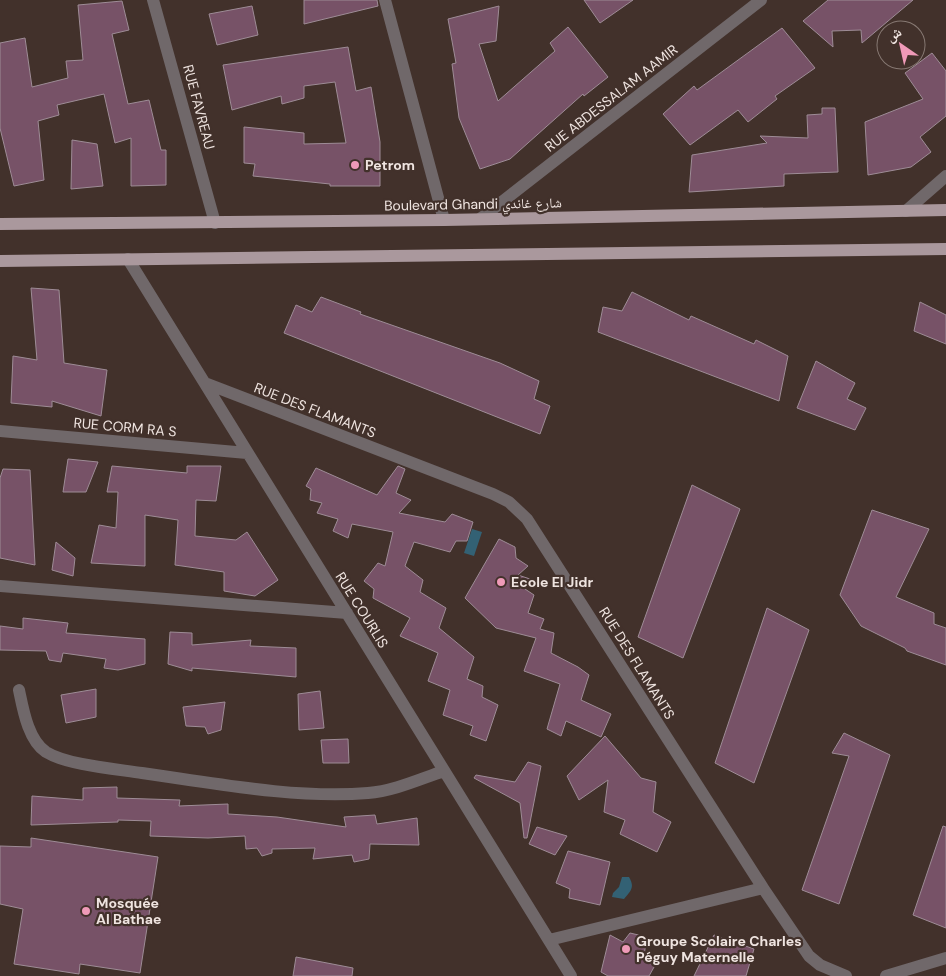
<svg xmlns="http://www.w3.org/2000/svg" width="946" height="976" font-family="'DM Sans','Noto Naskh Arabic',sans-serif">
  <rect width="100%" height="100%" fill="#42312b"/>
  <path fill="#336174" d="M472,529L482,532L474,556L464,553Z
    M622,877H629C635,887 631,891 624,899L612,897L613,893L619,887Z"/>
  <path fill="#775267" stroke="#9e8c96" d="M304,0H377L378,6L304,24Z
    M584,0H633L600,23Z
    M828,0H913L862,43L861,30L832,31L833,47L803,21Z
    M122,1L129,30L112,34L128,104L149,100L161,150H166V185L131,186V138L115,143L104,94L57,105L59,115L38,121L44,180L14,186L0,128V43L25,38L32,87L68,78L66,61L83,60L78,5Z
    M252,6L258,35L217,45L209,14Z
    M499,6L496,41L479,44L498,101L555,51L550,43L568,27L608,77L584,96L583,94L510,159L480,169L459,118L452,64L456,63L448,19Z
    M782,28L815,68L775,96L777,99L748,122L738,110L690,145L663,114L694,86L697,90Z
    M348,47L356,91L371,87L380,142V186H330V184L253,176L255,164L244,163V127L304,133V144L346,143L335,82L304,86V98L282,104L281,96L232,110L223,65Z
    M932,53L946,71V116L920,137L931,152L911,167L868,175L865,122L923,99L905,73Z
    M822,108H835L838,172L784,174V186L689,192L692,155L767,143L760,136L808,138L807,115L822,114Z
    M72,140L97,144L103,186L71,189Z
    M31,288L59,290L64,363L107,370L101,416L52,401V407L11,403L13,356L37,360Z
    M632,292L689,320L691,316L754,344L756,340L788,356L779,401L598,332L603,307L622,311Z
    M321,297L361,312L360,314L500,363L539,381L534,399L550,406L540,434L284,333L296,305L312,312Z
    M920,302L946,315V344L914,331Z
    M816,361L855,383L847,399L866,408L855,430L797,408Z
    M68,459L98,462L86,492H63Z
    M112,466L187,473V466H221L216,501L196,500L195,536L236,540L247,532L278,580L255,596L224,591V572L175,565L178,520L145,515V566L91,563L99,525L116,528L118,492H107Z
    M398,466L405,469L396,493L411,500L399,513L445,522L452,514L473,522L467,541H456L450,552L414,542L405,566L423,580L420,592L446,608L439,628L474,657L467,679L483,686L482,697L498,705L486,741L470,735L473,726L443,715L450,690L428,681L438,653L400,636L410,618L373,598L374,589L364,581L378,563L385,566L393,532L352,524L348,538L333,531L338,519L317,513L322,503L310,500L311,489L306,486L316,468L377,495Z
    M3,469L30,470L35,565L0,558V478Z
    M692,485L740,509L683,658L638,637Z
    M872,510L929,529L896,597L934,613V624L946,628V665L907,651L905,648L861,626L840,595Z
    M499,539L515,547L516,558L528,566L518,575L530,579L525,589L534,595L528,613L544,619L540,629L554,633L551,653L578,667L589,675L581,700L611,714L601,737L566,721L561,736L547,729L560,684L524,671L536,638L496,628L465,598Z
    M56,542L75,558L73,576L52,570Z
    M767,608L809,630L754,783L715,763Z
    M23,618L68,623L66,633L145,639V664L118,670L104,668L106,659L63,653L61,662L49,660L46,651L0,650V626L23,629Z
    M170,632L192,633V645L251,640L250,646L296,648V677L192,668V671L168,664Z
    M96,689V717L66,723L61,695Z
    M320,691L324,728L299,730L298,694Z
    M225,702L221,730L208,734L205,727L186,726L183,707Z
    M844,733L890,755L839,904L802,890L849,756L832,753Z
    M605,736L641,778L656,782L653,812L671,822L657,852L620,834L625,820L604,812L608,780L579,800L567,776Z
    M348,739L349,763H323L321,740Z
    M528,762L541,766L527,838H524L520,803L474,778L476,775L515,782Z
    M117,787V798L180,800L179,806L228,804V814L277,817L346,827L344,817L375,815L377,824L417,818L419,845L370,844L369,859L354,862L352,855L313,859L315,848L272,849V853L262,856L257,848L246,849L245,836L208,838L150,836L151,821L118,820V822L31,825L32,796L83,800V788Z
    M943,826L946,827V928L913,915Z
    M537,827L567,836L555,855L529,844Z
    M31,838L158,857L140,973L80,964L79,974L14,964L23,909L0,904V846L31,847Z
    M568,851L610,862L600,905L569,898L570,889L556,883Z
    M630,933L647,937L644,955L658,960L649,976H608L601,972L610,935L623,942Z
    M714,935L754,949L746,976H694Z
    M296,957L353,968L352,976H293Z"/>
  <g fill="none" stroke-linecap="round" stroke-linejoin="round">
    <path stroke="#70686a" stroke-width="12" d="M153,0L215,223
      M385,0L444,220
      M906,211L946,176
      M480,219L761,0
      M128,259L571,976
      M205,383L493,494L509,502L527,519L763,888L809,956L820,965L846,976
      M0,431L247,453
      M0,586L347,613
      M19,690C23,709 28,740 46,752C67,765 116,769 142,773C213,783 296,799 368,793C394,791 420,779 444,771
      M549,940L763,888
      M886,976L946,958"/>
    <path stroke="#aa989d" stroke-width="12" d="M0,224L444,220L946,210
      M0,261L946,249"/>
  </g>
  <g fill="#ef9ab8" stroke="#42312b" stroke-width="2">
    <circle cx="355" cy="165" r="5"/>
    <circle cx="501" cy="582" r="5"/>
    <circle cx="86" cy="911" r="5"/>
    <circle cx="626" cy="949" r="5"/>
  </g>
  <g text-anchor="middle" stroke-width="4.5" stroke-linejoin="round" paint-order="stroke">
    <g font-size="14" fill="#efe4e0" stroke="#42312b">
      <text transform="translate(611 98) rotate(-38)" y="5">RUE ABDESSALAM AAMIR</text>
      <text transform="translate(199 107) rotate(75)" y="5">RUE FAVREAU</text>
      <text transform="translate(473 204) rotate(-1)" y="5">Boulevard Ghandi شارع غاندي</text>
      <text transform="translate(315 410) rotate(21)" y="5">RUE DES FLAMANTS</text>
      <text transform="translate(125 427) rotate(5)" y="5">RUE CORM RA S</text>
      <text transform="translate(362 610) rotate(58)" y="5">RUE COURLIS</text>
      <text transform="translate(637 663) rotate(58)" y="5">RUE DES FLAMANTS</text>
    </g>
    <g font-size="14" font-weight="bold" fill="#efe4e0" stroke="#42312b" text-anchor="start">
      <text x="365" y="170">Petrom</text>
      <text x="511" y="587">Ecole El Jidr</text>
      <text x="96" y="908">Mosquée<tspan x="96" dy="16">Al Bathae</tspan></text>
      <text x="636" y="946">Groupe Scolaire Charles<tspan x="636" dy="16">Péguy Maternelle</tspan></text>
    </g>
  </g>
  <g transform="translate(901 45) rotate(326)"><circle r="24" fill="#42312b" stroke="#877973"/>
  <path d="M0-4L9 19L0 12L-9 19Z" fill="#ef9ab8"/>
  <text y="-8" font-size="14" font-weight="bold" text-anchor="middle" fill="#efe4e0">ش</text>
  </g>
</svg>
